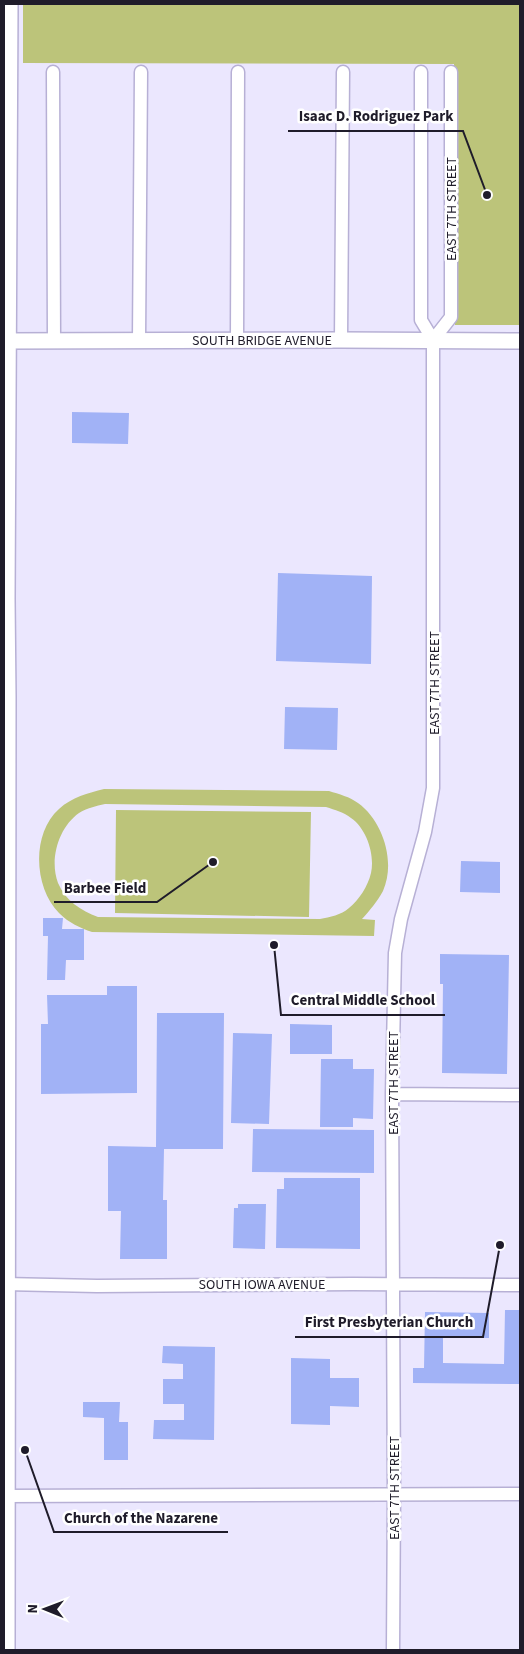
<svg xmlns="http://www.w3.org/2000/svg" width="524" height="1654" font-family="'Source Sans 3',sans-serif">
  <rect width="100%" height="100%" fill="#ebe7fe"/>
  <path fill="#bcc47a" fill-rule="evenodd" d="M23,4H520V325H455L454,64L23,63Z
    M104,789L329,791C339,794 350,797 358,803C383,821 396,862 383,891C377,902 370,910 362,919L375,920L374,936L92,932C80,928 69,923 59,913C34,888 31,834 59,809C72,797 88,793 104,789ZM105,804L326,807C335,810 344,812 351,818C367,829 375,855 371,873C368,886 359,900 349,908C341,915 330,917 320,919L98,917C81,911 65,900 58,883C49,859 59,827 79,813C87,808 96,806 105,804Z
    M116,810L311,812L309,917L115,913Z"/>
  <path fill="#a1b2f6" d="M72,412L129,413L128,444L72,443Z
    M278,573L372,576L371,664L276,661Z
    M285,707L338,708L337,750L284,749Z
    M461,861L500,862V893L460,892Z
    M43,918H63L62,929H84V960H66L65,980H47L48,936H43Z
    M440,954L509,955L507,1074L442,1073L443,984H440Z
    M107,986H137V1093L41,1094V1024H48L47,995H107Z
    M157,1013H224L223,1149H164L163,1200H167V1259H120L121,1211H108V1146L156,1147Z
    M290,1024L332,1025V1054H290Z
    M233,1033L272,1034L269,1124L231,1123Z
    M321,1059H353V1069H374L373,1119L353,1118V1127H320Z
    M253,1129L374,1130V1173L252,1172Z
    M284,1178H360V1249L276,1248L277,1189H284Z
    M238,1204H266L265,1249L233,1248L234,1208H238Z
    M505,1310H520V1384L413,1383V1368H424L425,1312L489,1313V1338H443V1363L504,1364Z
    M163,1346L215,1347L214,1440L153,1439L154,1420H184V1404H163V1379H183V1364L162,1363Z
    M291,1358L330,1359V1378H359V1407L330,1406V1425L291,1424Z
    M83,1402H120L119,1422H128V1460H104V1418L83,1417Z"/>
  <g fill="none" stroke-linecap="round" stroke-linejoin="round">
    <g stroke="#b7b0d5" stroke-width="15">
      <path id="minor" d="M53,72L54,341
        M237,340L238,72
        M341,340L343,72
        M433,340L451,317V72
        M139,341L141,72
        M392,1094L520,1095
        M4,1284L97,1286L353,1284L520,1285
        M4,1496L520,1494
        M393,1650L394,1494L392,1094L395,953L401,919L425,832L433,788V340L421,320V72"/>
    </g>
    <g stroke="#b7b0d5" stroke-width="18">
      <path id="tertiary" d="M4,341L341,340L520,341
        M7,1650L8,697L7,599L10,4"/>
    </g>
    <use href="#minor" stroke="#fff" stroke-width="12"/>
    <use href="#tertiary" stroke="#fff" stroke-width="15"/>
  </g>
  <g text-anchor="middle" stroke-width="5" stroke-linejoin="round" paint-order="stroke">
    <g font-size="14" fill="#1f1c2a" stroke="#fff">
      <text transform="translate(451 209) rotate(-90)" y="5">EAST 7TH STREET</text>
      <text x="262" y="345">SOUTH BRIDGE AVENUE</text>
      <text transform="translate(434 683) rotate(-90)" y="5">EAST 7TH STREET</text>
      <text transform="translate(393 1083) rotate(-90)" y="5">EAST 7TH STREET</text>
      <text x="262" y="1289">SOUTH IOWA AVENUE</text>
      <text transform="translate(394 1488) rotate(-90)" y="5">EAST 7TH STREET</text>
    </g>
  </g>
  <path fill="none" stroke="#1f1c2a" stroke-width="2" d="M487 195L463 131H288M213 862L157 902H54M274 945L281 1015H445M500 1245L483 1337H295M25 1450L54 1532H228"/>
  <g fill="#1f1c2a" stroke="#fff" stroke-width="2">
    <circle cx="487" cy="195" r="5"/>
    <circle cx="213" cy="862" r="5"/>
    <circle cx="274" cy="945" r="5"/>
    <circle cx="500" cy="1245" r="5"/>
    <circle cx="25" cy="1450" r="5"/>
  </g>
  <g font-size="15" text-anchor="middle" font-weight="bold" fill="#1f1c2a" stroke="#fff" stroke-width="5" stroke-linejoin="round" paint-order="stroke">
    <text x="376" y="121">Isaac D. Rodriguez Park</text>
    <text x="105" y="893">Barbee Field</text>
    <text x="363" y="1005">Central Middle School</text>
    <text x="389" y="1327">First Presbyterian Church</text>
    <text x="141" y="1523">Church of the Nazarene</text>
  </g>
  <rect width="524" height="1654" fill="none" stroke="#1f1c2a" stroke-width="10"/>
  <g transform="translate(45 1609) rotate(271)" stroke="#ffffff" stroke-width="4" paint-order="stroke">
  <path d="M0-4L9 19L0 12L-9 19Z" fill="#1f1c2a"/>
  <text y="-8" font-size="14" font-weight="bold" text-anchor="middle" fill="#1f1c2a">N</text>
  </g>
</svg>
